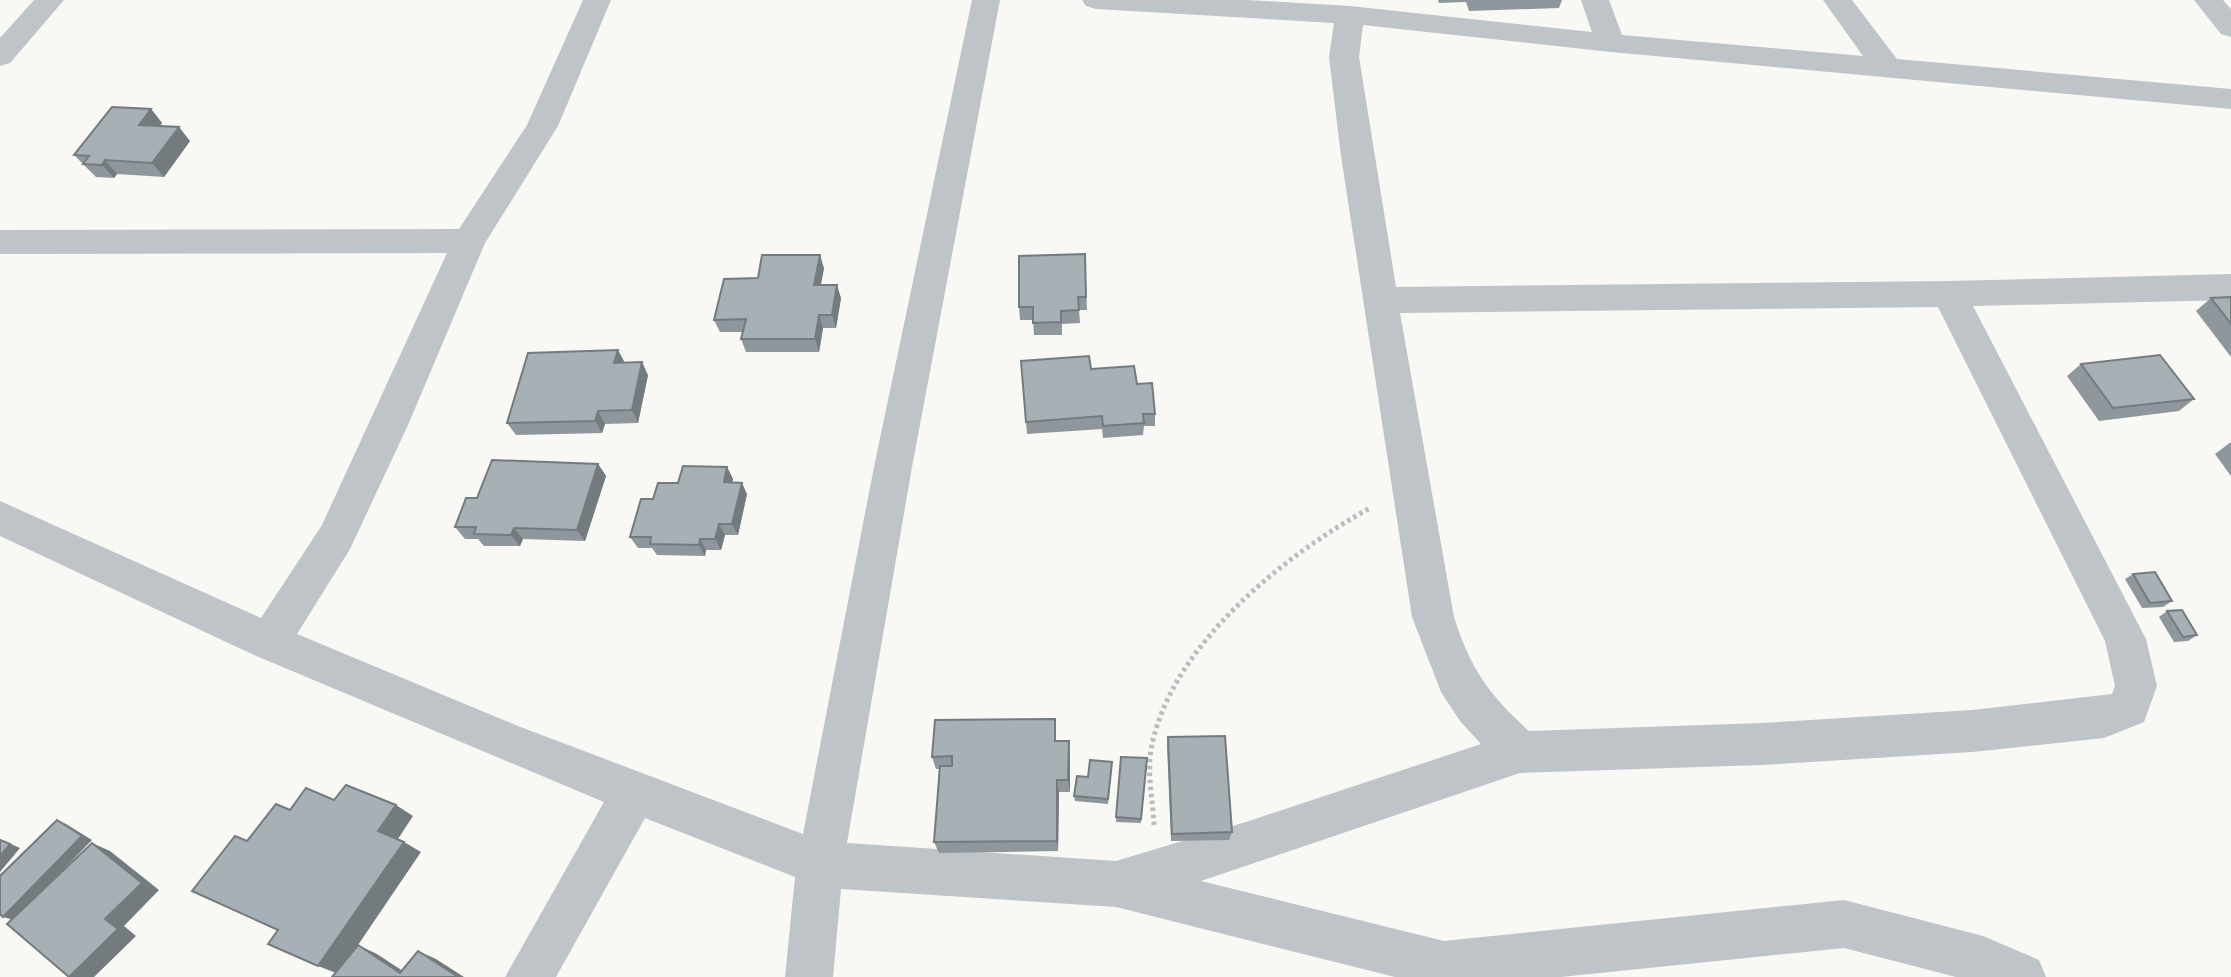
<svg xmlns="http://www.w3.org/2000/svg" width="2231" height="977" font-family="Signika,sans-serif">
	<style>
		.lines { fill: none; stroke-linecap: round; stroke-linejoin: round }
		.path { stroke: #babdc0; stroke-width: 5; stroke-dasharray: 3.5 3.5; stroke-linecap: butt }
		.minor { fill: #bfc4c8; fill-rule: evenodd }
		.wall { fill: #8f979c }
		.shaded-wall { fill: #747b7f }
		.building { fill: #a6b0b5; stroke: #747b7f; stroke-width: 2 }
	</style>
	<rect width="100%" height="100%" fill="#f8f8f5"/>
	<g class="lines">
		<!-- path -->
		<path class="path" d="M1154,825C1153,801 1147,775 1151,750C1169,647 1283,556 1370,508"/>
		<!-- minor -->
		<g class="minor">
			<path d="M34,0H64L10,63L0,66V38Z"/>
			<path d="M583,0H611L558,126L485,243L408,425L350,549L297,634L518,726L803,834L874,467L972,0H1000L912,467L847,843L1116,861L1249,821L1481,744L1460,721L1441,692L1412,617L1341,156L1329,57L1334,23L1096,9L1086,6L1082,0H1247L1350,6L1592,32L1581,0H1609L1622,35L1863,56L1823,0H1852L1897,59L2231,89V109L1611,52L1363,25L1359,57L1396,287L1949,281L2231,274V300L1973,306L2146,639L2157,686L2144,722L2104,738L1972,752L1762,765L1520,773L1201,881L1444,941L1844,900L1983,936L2039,960L2046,977H1956L1844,948L1561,977H1395L1116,907L841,889L833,977H785L795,877L645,818L556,977H505L604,802L254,655L0,536V501L261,618L322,525L447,253L0,254V230L459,229L527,125ZM1938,307L2105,641L2115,686L2112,694L1972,710L1762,723L1529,731C1489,695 1470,668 1454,617L1400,313Z"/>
			<path d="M2194,0H2223L2231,9V37L2221,34Z"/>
		</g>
	</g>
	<!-- wall -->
	<g class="wall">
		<path d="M1438,0H1562L1559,8L1469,11L1466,2L1439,3Z"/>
		<path d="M151,109L162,123L160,126L190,141L164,177L117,174L114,178L96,177L74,155Z"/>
		<path d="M1085,254L1087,310H1079L1080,323L1062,324V335H1034L1033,320H1020L1019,307Z"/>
		<path d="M824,268L821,285L841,298L836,328H823L819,352H746L741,339L743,332H720L714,320L758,278Z"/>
		<path d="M2231,297V357L2196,311L2211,298Z"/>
		<path d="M1021,361L1091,369L1137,384L1155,414V426H1144L1143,435L1103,438L1102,429L1027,434Z"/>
		<path d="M625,363L648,375L638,423L605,424L602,433L516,435L507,423Z"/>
		<path d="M2081,364L2194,399L2179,411L2099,421L2067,376Z"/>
		<path d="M2231,442V476L2215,454Z"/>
		<path d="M598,464L606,476L585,541L523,539L520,546H484L478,539H465L455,527L477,498Z"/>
		<path d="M727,467L733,479L732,482L747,494L738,535H725L721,550H706L705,556L657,555L652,548H638L630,537L678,483Z"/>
		<path d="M2133,574L2172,601L2163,607L2142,608L2125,579Z"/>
		<path d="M2167,611L2197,635L2188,641L2174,642L2159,617Z"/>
		<path d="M1056,732V741H1069L1070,754V792H1059L1058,851L939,853L934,842L939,769H936L932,757Z"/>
		<path d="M1168,737L1232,832L1229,840L1171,841L1167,746Z"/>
		<path d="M1121,757L1147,758L1141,823L1116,822Z"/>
		<path d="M1112,766L1108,804L1075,801L1074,796L1088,777Z"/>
	</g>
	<!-- shaded-wall -->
	<g class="shaded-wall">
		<path d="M151,109L162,123L150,138L139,125Z"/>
		<path d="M179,127L190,141L164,177L152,163Z"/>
		<path d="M105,160L117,174L114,178L102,165Z"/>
		<path d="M820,255L824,268L818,298L814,285Z"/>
		<path d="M837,285L841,298L836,328L832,315Z"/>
		<path d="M819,315L823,328L819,352L815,339Z"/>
		<path d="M618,350L625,363H614Z"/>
		<path d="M642,362L648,375L638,423L632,410Z"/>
		<path d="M598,411L605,424L602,433L595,421Z"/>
		<path d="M598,464L606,476L585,541L577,530Z"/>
		<path d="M727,467L733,479L729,494L724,482Z"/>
		<path d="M742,483L747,494L738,535L732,524Z"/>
		<path d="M719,524L725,535L721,550L715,539Z"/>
		<path d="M514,528L523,539L520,546L511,535Z"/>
		<path d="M700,539L706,550L705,556L699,545Z"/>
		<path d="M1069,741L1070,754V792L1068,780Z"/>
		<path d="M1057,780L1059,792L1058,851L1057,841Z"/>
		<path d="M396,805L413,816L396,842L378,831Z"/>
		<path d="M57,820L66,824L92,840L14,920L3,917Z"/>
		<path d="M0,839L20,848L0,872Z"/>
		<path d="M404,842L421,852L358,945L377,954L412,977L339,974L318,966Z"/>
		<path d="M92,843L110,851L159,890L124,926L136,936L94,977H69L105,919Z"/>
		<path d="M418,951L436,959L464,977H456Z"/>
	</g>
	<!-- building -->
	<g class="building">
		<path d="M112,107L151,109L139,125L179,127L152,163L105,160L102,165L83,164L89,156L74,155Z"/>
		<path d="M1085,254L1086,297H1078L1079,310L1061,311V322L1033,323V307H1019V256Z"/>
		<path d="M762,255H820L814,285H837L832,315H819L815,339H741L746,319L714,320L724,279L758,278Z"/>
		<path d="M2231,297V324L2211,298Z"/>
		<path d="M618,350L614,363L642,362L632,410L598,411L595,421L507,423L528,353Z"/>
		<path d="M2160,355L2194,399L2113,408L2081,364Z"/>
		<path d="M1089,356L1091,369L1134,366L1137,384L1152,383L1155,414H1143L1144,423L1103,426L1102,416L1026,422L1021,361Z"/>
		<path d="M492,460L598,464L577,530L514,528L511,535L474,534L476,527H455L466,498H477Z"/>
		<path d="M683,466L727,467L724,482L742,483L732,524H719L715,539H700L699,545L650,544L651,537H630L641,499H653L658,483H678Z"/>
		<path d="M2155,572L2172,601L2150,603L2133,574Z"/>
		<path d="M2182,610L2197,635L2183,637L2167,611Z"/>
		<path d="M1055,719V741H1069L1068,780H1057V841L934,842L940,766H952V756L932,757L935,720Z"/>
		<path d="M1225,736L1232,832L1172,834L1168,737Z"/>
		<path d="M1121,757L1147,758L1141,819L1116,817Z"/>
		<path d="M1090,760L1112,762L1108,799L1074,796L1077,776L1088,777Z"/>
		<path d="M346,785L396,805L378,831L404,842L318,966L268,944L278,930L192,891L235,836L247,841L276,804L290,810L306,788L334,800Z"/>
		<path d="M57,820L82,836L3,917L0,914V876Z"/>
		<path d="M0,840L10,844L0,856Z"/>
		<path d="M92,843L142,883L105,919L118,929L69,977L7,924Z"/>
		<path d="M358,945L400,973L418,951L457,976L456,977H332Z"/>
	</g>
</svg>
